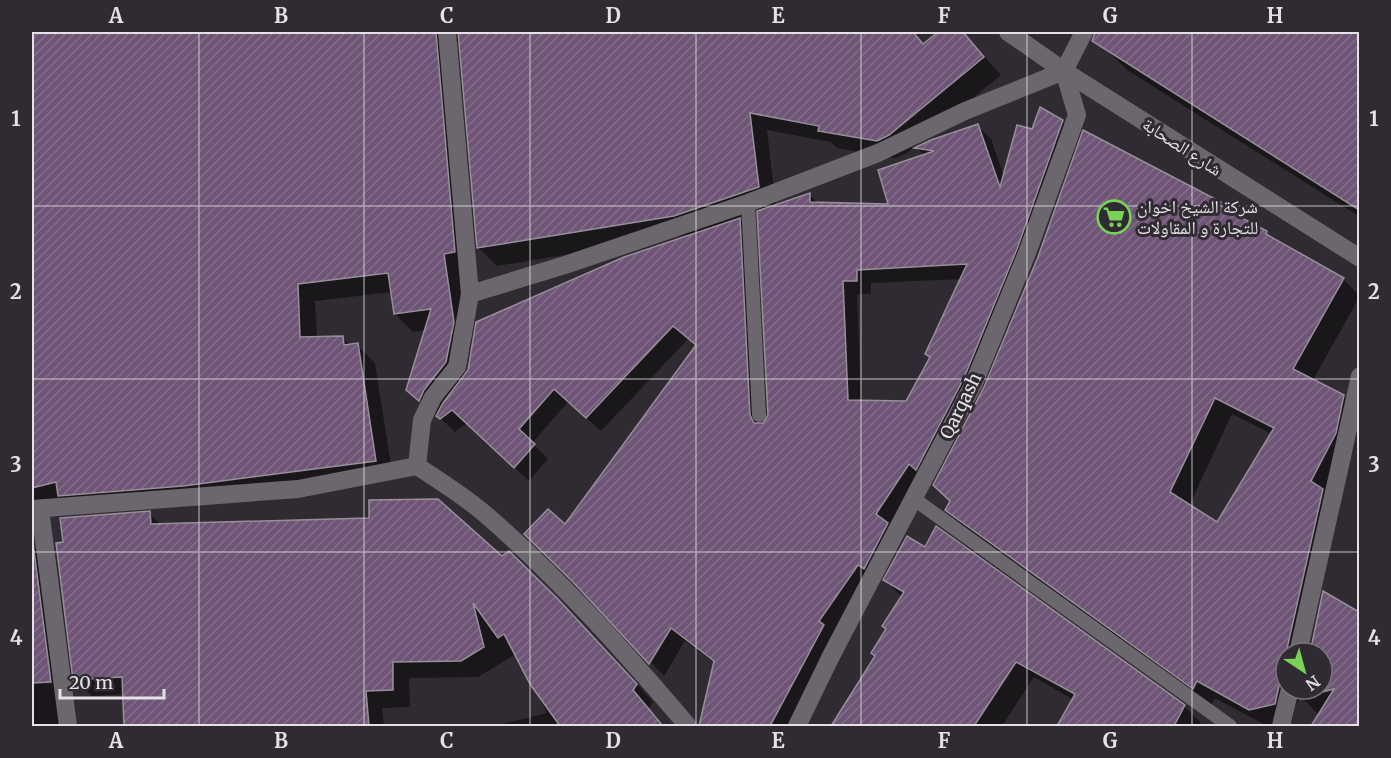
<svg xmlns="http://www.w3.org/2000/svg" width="1391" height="758" font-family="Merriweather,'Noto Naskh Arabic',serif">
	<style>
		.shadow { fill: #0007; fill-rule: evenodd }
		.building { fill: url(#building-hatch); stroke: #979099; stroke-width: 1.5; fill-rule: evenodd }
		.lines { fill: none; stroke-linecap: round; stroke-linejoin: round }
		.lane { stroke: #6c666e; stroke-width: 14 }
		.street { stroke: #6c666e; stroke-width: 18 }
		.grid { fill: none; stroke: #e5e1e6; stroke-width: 1.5; stroke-opacity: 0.55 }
		.labels { text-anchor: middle; stroke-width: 6; stroke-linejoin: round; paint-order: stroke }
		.street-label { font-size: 18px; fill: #e5e1e6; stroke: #302b32 }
		.poi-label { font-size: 18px; fill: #e5e1e6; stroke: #302b32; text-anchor: start }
		.neatline { fill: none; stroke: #e5e1e6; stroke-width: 2 }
		.grid-label { font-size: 20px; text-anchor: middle; font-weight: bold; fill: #e5e1e6 }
	</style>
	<defs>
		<pattern id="building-hatch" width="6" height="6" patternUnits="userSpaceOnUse" patternTransform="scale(1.5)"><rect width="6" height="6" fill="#6e5576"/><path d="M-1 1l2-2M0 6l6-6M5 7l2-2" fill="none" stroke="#836d8a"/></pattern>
	</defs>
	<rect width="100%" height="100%" fill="#302b32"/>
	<!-- shadow -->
	<g class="shadow">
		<path d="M40,32H914L912,49L923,45L940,32H963L1001,75L907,153L895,158L837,148L831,142L767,130L776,207L810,195L819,204L890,206L925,156L917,148L977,125L991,139L1004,177L1033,131L1062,121L1077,135L1030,263L793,726H722L704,709L715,663L685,641L664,676L578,585L565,526L697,346L688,339L601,431L568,402L532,443L548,459L529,481L467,423L455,432L408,389L427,330L413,332L395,314L392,292L315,301L317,338L342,337L351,346L357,345L375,363L393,478L32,506V454L69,447L70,404L32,398V45L39,46ZM460,39L479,248L497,266L692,234V235L464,377L471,341L461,271L455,45ZM759,210L770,415L763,426L753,233L738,218ZM962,279L927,354L931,358L907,402L861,401L857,294H871V283Z"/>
		<path d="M1114,32H1360V217L1127,70L1104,47Z"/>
		<path d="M1243,216L1252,225L1266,233L1276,242L1343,279L1360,296L1313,380L1343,396L1360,412V420L1353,450L1329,496L1340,507L1307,653H1286V689H1322V653H1311L1324,593L1360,614V726H1313L1320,716L1301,697L1296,704L1292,721L1271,726H1267L1215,698L1211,705L964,527L947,510ZM1232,414L1272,434L1218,524L1189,506Z"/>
		<path d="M149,513L168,532L502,557L574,616L653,702L649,708L665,726H494L547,713L516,654L478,677L409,678L410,707L382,708L384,726H126L124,694L92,696L75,679L129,533Z"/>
		<path d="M32,545L50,562L72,726H32Z"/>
		<path d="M885,580L1184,706L1201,723L1199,726H1059L1074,700L1034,677L1002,726H832L877,657L902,597Z"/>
	</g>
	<!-- building -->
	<g class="building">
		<path d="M32,32H436L455,252L444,254L454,322L446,362L424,390L419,401L406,390L431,309L394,314L388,273L298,284L300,337L343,336L344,345L358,343L376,461L183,486L58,496L56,482L32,488Z"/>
		<path d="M458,32H913L923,44L938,32H963L984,57L889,135L877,141L818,131L819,126L750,113L759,187L744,192L674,216L477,248Z"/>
		<path d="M1095,32H1359V210L1092,41Z"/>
		<path d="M1040,107L1063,120L1017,249L964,378L916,470L909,464L876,514L888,523L864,569L858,565L819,621L824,625L770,726H699L714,661L671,628L649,664L573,582L524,534L548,509L565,524L696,345L673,326L586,418L554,389L519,429L535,444L514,468L452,410L440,419L436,416L443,403L468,370L476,322L624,257L740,218L750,415L754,423H763L768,415L757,211L810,193V202L888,204L878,170L934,151L914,148L931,140L978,124L1000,187L1017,125L1032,129ZM967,264L925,354L930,357L906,401L848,400L843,281H857V270Z"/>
		<path d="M1083,130L1244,214L1242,218L1267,231L1266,234L1344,278L1293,369L1344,395L1336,433L1311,481L1323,489L1286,653V679L1279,686L1275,704L1249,710L1197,681L1193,689L945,510L950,501L933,485L984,387L1038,257ZM1215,398L1274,428L1217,522L1170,492Z"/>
		<path d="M438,499L502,556L509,551L557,598L637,684L633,690L663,726H560L530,684L504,634L498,638L473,603L484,647L461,661L393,662V690L366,691L369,726H124L122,677L73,680L56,543L63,542L60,518L150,511L151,524L369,518V500Z"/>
		<path d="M936,526L1185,705L1174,726H1057L1075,694L1016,662L974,726H831L875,656L871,653L886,629L882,626L904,592L883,580L907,536L925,547Z"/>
		<path d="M32,543H33L51,682L32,683Z"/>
		<path d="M1323,591L1359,612V726H1311L1334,689L1299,698L1301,689H1322V653H1310Z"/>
	</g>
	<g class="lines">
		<!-- lane -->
		<g class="lane">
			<path d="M748,203L759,415"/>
			<path d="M914,499L1230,726"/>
		</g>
		<!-- street -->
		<g class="street">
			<path d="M447,32L470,294"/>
			<path d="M1008,32L1064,71L1360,258"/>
			<path d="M1064,71L1084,32"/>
			<path d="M417,466C440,481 464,496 485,514C559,578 625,652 688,726"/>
			<path d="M32,509L298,489L417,466L422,420L433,397L457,367L470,294L565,265L748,203L878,153L965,111L1064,71"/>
			<path d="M40,509L68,726"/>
			<path d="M1298,653L1360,376"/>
			<path d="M797,726L831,656L974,383L1027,253L1077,115L1064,71"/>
			<path d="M1281,726L1290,689"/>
		</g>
	</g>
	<!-- grid -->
	<path class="grid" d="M199,32V726M364,32V726M530,32V726M696,32V726M861,32V726M1027,32V726M1192,32V726M32,206H1360M32,379H1360M32,552H1360"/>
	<!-- icons -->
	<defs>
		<symbol id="supermarket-ring" viewBox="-11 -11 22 22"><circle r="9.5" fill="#302b32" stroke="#79d157" stroke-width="1.5"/><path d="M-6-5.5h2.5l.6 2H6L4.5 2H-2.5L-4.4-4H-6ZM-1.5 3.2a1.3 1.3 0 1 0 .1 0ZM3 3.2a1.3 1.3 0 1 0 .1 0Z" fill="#79d157"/></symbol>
	</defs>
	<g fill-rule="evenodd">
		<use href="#supermarket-ring" x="1095" y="198" width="38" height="38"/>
	</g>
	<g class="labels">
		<!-- street labels -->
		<g class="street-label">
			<text transform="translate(1182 147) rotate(33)" y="6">شارع الصحابة</text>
			<text transform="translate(961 406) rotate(-64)" y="6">Qarqash</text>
		</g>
		<!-- poi labels -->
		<g class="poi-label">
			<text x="1137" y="213">شركة الشيخ اخوان<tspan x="1137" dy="21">للتجارة و المقاولات</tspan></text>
		</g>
	</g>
	<!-- border -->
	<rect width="1391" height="758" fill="none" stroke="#302b32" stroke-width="66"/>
	<!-- north arrow -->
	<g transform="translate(1304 671) rotate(144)"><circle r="28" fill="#302b32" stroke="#78747a" stroke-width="1.5"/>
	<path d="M0-4.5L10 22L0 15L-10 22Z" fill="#79d157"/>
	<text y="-9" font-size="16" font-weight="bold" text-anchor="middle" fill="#e5e1e6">N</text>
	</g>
	<!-- scale -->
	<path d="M60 689v9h104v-9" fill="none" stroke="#e5e1e6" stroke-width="3"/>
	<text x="69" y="689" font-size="18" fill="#e5e1e6" stroke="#302b32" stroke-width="4.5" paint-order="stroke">20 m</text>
	<rect x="33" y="33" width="1325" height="692" class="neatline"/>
	<g class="grid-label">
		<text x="116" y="23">A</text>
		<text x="281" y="23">B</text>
		<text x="447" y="23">C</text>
		<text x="613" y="23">D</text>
		<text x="778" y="23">E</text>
		<text x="944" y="23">F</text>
		<text x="1110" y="23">G</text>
		<text x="1275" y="23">H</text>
		<text x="16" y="126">1</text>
		<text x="1374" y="126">1</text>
		<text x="16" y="299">2</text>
		<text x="1374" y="299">2</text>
		<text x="16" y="472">3</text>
		<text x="1374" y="472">3</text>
		<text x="16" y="645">4</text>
		<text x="1374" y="645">4</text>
		<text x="116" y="748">A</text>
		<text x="281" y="748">B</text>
		<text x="447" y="748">C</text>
		<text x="613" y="748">D</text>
		<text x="778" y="748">E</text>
		<text x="944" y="748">F</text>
		<text x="1110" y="748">G</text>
		<text x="1275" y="748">H</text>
	</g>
</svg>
